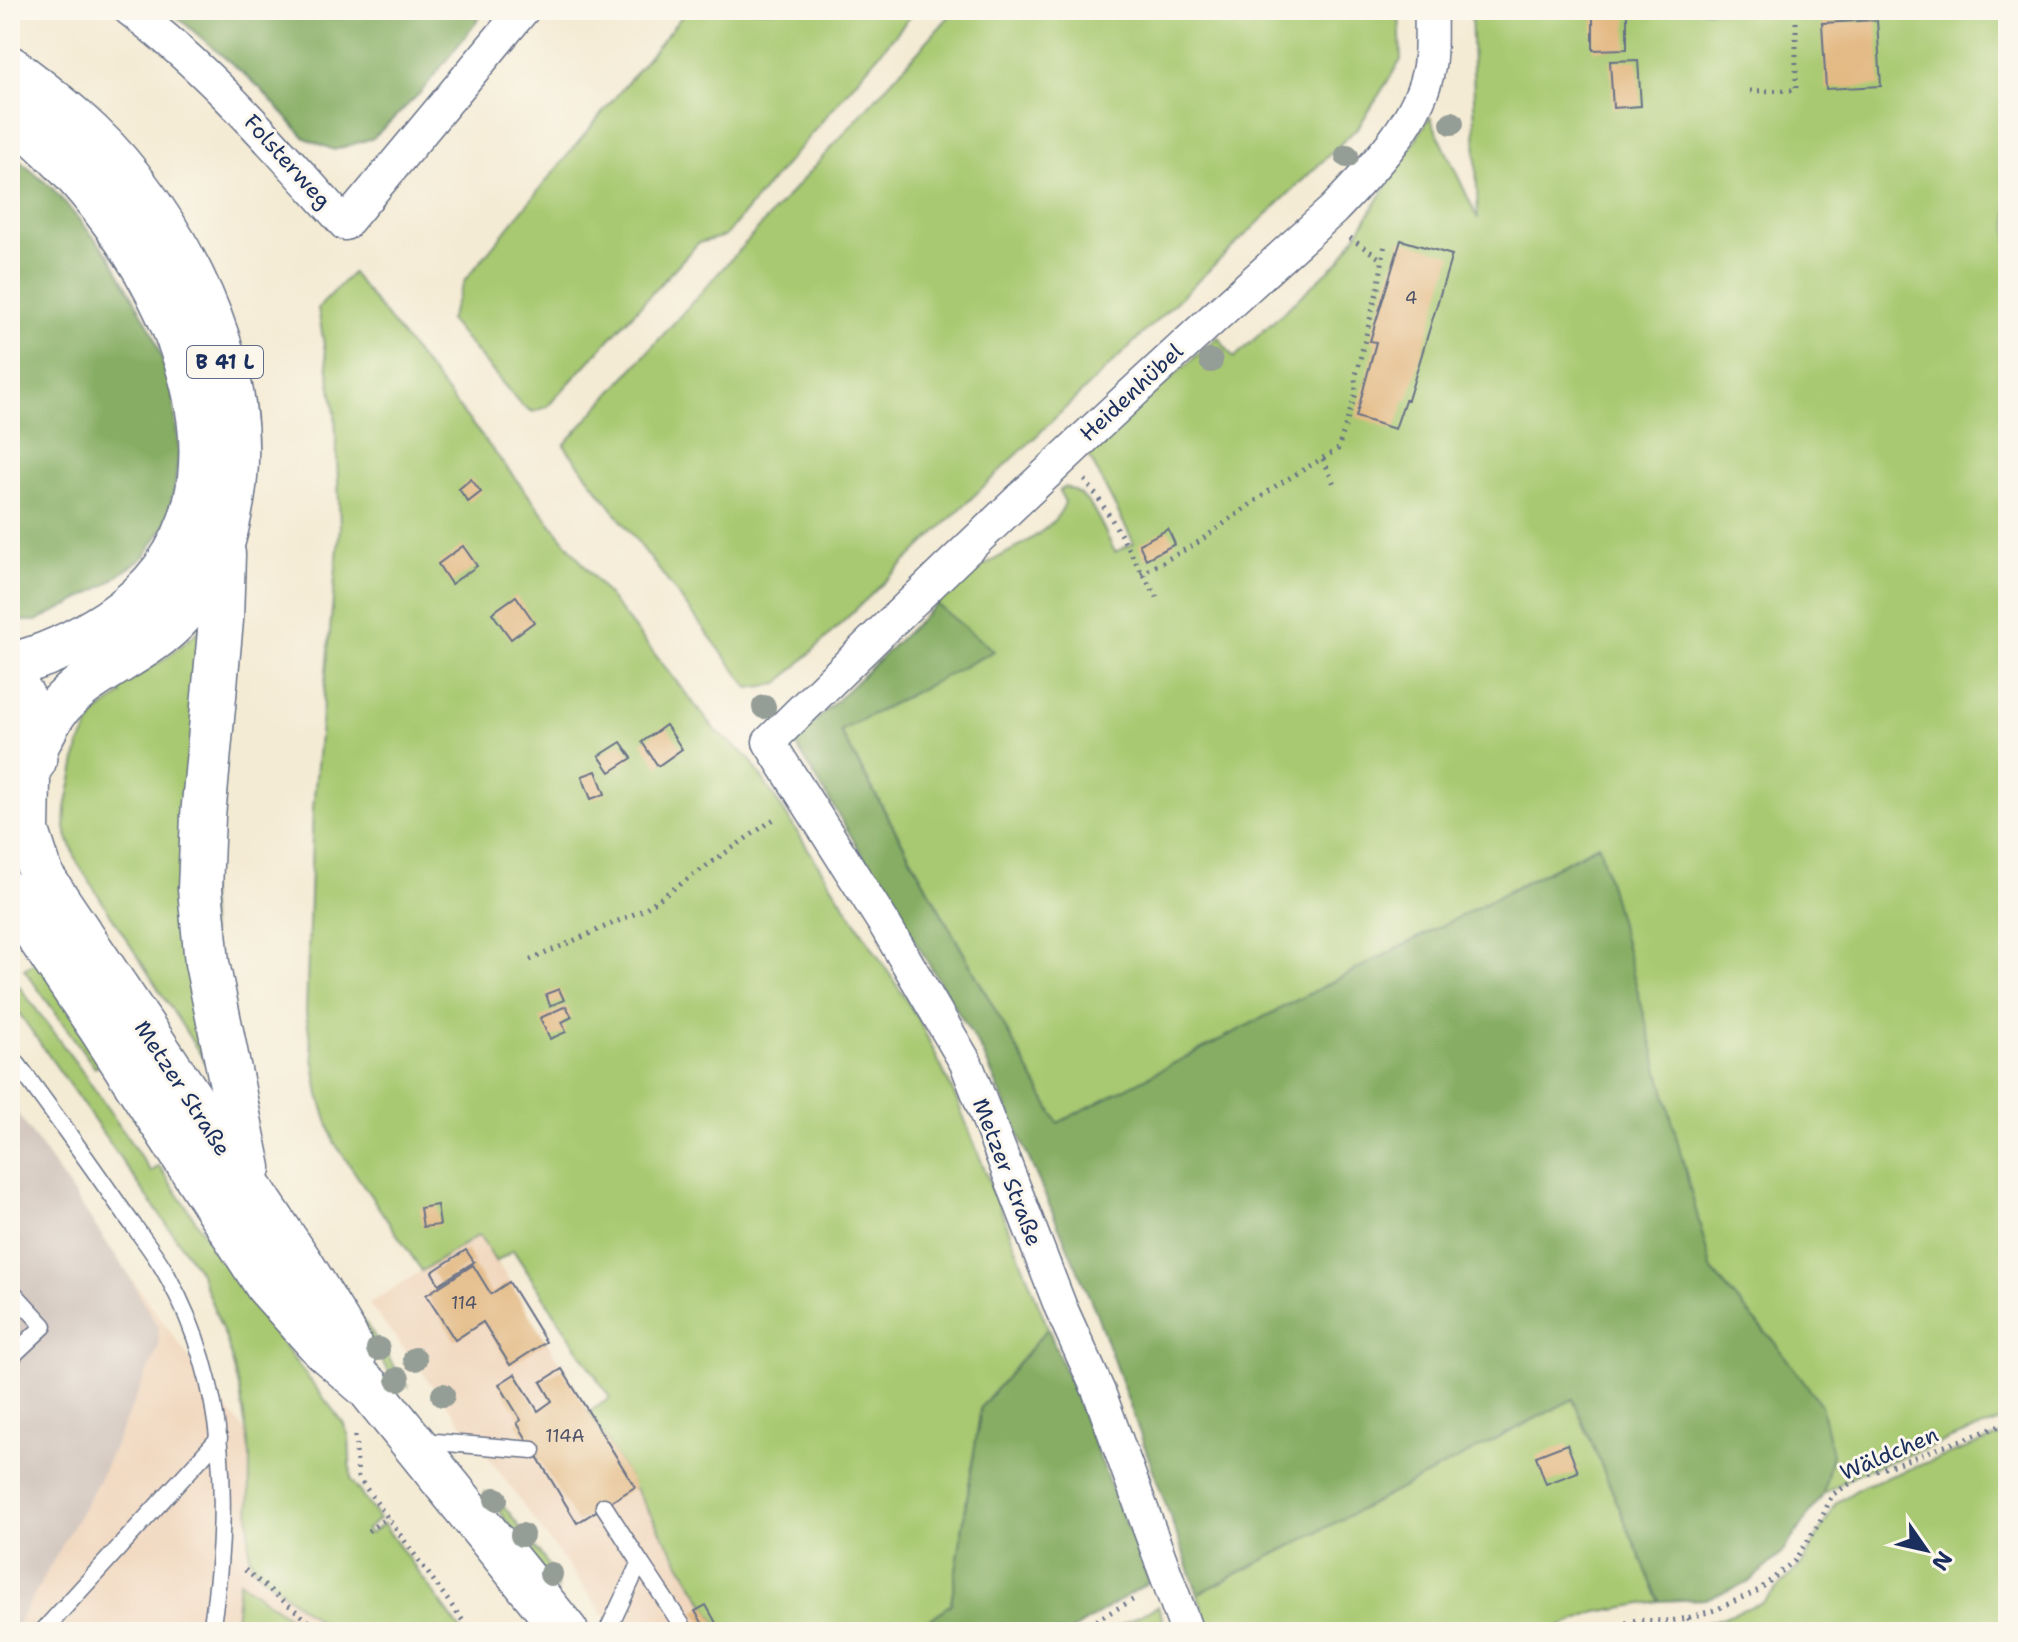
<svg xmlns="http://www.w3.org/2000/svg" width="2018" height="1642" font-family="'Shantell Sans',sans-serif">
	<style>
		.built { fill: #f0d5bc }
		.industrial { fill: #cec1b9 }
		.green { fill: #a8c971; stroke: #627c68; stroke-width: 2 }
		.forest { fill: #86ad63; stroke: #506e60; stroke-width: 2 }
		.building { fill: #e3b984 }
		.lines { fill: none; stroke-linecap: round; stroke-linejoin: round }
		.lane-casing { stroke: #677187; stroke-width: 19 }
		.street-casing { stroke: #677187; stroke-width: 35 }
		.primary-casing { stroke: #677187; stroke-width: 47 }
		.path { stroke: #677187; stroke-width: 5; stroke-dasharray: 2 6; stroke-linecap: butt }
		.lane { stroke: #fff; stroke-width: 16 }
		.street { stroke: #fff; stroke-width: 32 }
		.primary { stroke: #fff; stroke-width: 44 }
		.tree { fill: #949d96 }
		.labels { text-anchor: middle; stroke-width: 6; stroke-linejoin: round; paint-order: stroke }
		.number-label { font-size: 18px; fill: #4d5268 }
		.shield { fill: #fbf7ec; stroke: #5e6b89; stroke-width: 2 }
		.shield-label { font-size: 20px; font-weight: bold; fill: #1b2f5e }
		.street-label { font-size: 22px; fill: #1b2f5e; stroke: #fbf7ec }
	</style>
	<rect width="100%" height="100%" fill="#fbf7ec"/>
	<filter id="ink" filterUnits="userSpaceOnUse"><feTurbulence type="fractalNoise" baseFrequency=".0125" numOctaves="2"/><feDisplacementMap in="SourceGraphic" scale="16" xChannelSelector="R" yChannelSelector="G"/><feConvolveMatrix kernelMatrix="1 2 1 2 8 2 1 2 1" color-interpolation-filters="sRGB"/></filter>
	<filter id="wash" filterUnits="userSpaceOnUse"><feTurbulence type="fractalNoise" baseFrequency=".006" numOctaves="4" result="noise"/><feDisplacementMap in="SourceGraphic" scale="32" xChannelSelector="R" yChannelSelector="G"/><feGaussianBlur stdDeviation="1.8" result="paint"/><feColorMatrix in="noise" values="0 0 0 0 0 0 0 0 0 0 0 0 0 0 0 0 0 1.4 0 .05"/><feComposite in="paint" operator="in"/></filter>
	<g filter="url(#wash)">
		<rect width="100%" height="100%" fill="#f4ebd4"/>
		<!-- built -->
		<g class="built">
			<path d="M10,1102L128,1274L228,1411L309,1503L412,1632H10Z"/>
			<path d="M480,1234L613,1449L723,1632H616L495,1466L369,1304Z"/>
		</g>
		<!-- industrial -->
		<path class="industrial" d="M10,1102L128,1274L158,1328L159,1346L98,1482L18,1623L10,1631Z"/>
		<!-- green -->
		<g class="green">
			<path d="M687,10H916L725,236L698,243L548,406L533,412L522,406L449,320L465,280Z"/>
			<path d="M955,10H1399L1401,60L1359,126L778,684L749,688L564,445Z"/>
			<path d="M1471,10H2008V1418L1858,1473L1823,1494L1832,1454L1774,1342L1712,1271L1598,845L1058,1123L840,730L993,651L936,604C945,595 953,584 964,577C991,558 1055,536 1065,502L1059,491L1065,487C1093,495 1102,528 1115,552L1134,543L1087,452L1218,337L1234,358L1341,259L1430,117L1478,219Z"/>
			<path d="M352,273L715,730L749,758L918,1018L956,1098L1048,1328L981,1407L951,1604L913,1632H702L716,1623L589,1412L610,1398L513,1250L496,1262L479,1235L422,1271L334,1142L319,1095L306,1013L313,808L340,526L335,413L318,308Z"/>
			<path d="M201,629L215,1077L77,862L65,829L66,808L79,746L95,715L122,694L119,686L165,659Z"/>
			<path d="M38,961L106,1061L95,1068L24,969Z"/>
			<path d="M10,974L84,1074L151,1172L159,1166L252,1305L343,1423L349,1436L351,1480L379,1519L366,1530L370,1534L383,1524L462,1632H332L260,1574L252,1564L249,1554L250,1455L240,1391L227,1342L199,1271L10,1000Z"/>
			<path d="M346,1302L366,1324L407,1386L396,1382L343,1304Z"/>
			<path d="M1573,1399L1659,1601L1597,1612L1547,1632H1210L1198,1594Z"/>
			<path d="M2008,1433V1632H1628L1682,1629L1719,1619L1763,1602L1802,1564L1836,1503L1863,1486Z"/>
			<path d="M485,1492L494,1493L555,1574L557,1589Z"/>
			<path d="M239,1581L309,1632H234Z"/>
			<path d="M1158,1606L1167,1632H1108Z"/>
		</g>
		<!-- forest -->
		<g class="forest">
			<path d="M169,10H486L421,92L373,138L334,150L305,138L259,87Z"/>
			<path d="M10,153L52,188L110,256L153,333L172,388L179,453L174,490L165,525L144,557L104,586L71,604L36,621H10Z"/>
			<path d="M936,604L994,651L840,731L1058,1123L1599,845L1712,1271L1774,1342L1821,1405L1832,1454L1823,1494L1782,1553L1748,1583L1705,1599L1659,1601L1573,1399L1198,1594L1096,1312L983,1053L794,742Z"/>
			<path d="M1048,1328L1149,1582L1070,1632H913L951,1604L981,1407Z"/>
		</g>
		<g id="blocks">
			<!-- building -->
			<g class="building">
				<path d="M1593,12H1627V49L1593,50Z"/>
				<path d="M1877,20L1881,86L1826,89L1822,23Z"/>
				<path d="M1638,60L1641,106L1613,108L1610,61Z"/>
				<path d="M1401,240L1452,255L1408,400H1405L1395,429L1356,417L1376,342L1370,341Z"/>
				<path d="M471,479L481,492L468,502L459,489Z"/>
				<path d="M1168,529L1175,544L1146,559L1139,544Z"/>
				<path d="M463,546L477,566L451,584L438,564Z"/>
				<path d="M516,596L534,622L511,639L492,613Z"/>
				<path d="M666,725L682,749L658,766L642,742Z"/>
				<path d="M621,742L632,758L610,772L599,756Z"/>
				<path d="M596,771L605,794L591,799L582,776Z"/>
				<path d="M559,989L564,1000L550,1006L546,994Z"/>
				<path d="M566,1006L572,1017L562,1022L566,1032L550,1039L540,1018Z"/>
				<path d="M437,1205L440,1225L423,1227L420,1208Z"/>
				<path d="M466,1250L474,1262L439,1284L432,1272Z"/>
				<path d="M473,1265L491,1294L509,1282L546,1342L510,1365L483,1322L455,1340L426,1295Z"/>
				<path d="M562,1369L635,1487L577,1523L517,1423L521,1420L499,1384L515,1374L538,1411L552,1401L541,1382Z"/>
				<path d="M1567,1444L1578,1472L1546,1484L1536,1456Z"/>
				<path d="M706,1605L716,1623L706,1629L695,1611Z"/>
			</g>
		</g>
	</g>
	<g filter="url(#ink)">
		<use href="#blocks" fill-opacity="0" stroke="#677187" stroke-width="2"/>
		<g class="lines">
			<defs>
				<g id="lane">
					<path d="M10,1054C47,1104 84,1155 120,1207C136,1230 155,1252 168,1277C229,1388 230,1510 211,1632"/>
					<path d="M10,1289L44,1326L10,1358"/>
					<path d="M423,1441L533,1450"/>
					<path d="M604,1506L640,1562L607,1632"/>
					<path d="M640,1562L685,1630"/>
					<path d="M42,1632L219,1438"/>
				</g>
				<g id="street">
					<path d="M130,10C211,71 276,148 345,224L523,10"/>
					<path d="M1187,1632L1099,1392L1061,1308L966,1063L885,925L769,742C953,560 1140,383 1333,210C1369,172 1421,120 1429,66C1432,48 1430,28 1431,10"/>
				</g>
				<g id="primary">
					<path d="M10,68C54,101 97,135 130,178C203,273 256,396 229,516C224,541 215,569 201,589C189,606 176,622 160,634C127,660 85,676 57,709C49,719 43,734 36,746"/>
					<path d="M10,114C151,220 304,492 109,621C78,641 47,657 10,665"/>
					<path d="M223,554L221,620L203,816L200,889L207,963L249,1168"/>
					<path d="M10,678C30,704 38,729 34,761"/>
					<path d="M28,781L27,831L42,877L300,1262L343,1332L354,1355"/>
					<path d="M10,894L100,1027L267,1285L324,1349L368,1387L566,1632"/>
				</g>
			</defs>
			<!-- lane casing -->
			<use href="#lane" class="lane-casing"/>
			<!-- street casing -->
			<use href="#street" class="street-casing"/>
			<!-- primary casing -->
			<use href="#primary" class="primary-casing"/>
			<!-- path -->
			<g class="path">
				<path d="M1750,91L1796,90V10"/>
				<path d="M1350,238L1381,259"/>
				<path d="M1323,459L1334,484"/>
				<path d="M1085,480C1114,517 1132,559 1157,597"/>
				<path d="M1141,574L1197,543L1276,486L1338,449L1356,393L1355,379L1379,284L1385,243"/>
				<path d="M530,960L643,910L777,817"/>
				<path d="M355,1436L358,1477L471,1632"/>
				<path d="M368,1531L388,1517"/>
				<path d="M245,1570L322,1632"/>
				<path d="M1688,1618L1702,1632"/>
				<path d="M1075,1632L1138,1597"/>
				<path d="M1595,1632L1636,1620L1670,1621L1687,1618L1715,1610L1759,1590L1794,1561L1820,1522L1832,1495L1860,1477L2008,1423"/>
			</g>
			<!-- lane -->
			<use href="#lane" class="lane"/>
			<!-- street -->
			<use href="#street" class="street"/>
			<!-- primary -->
			<use href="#primary" class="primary"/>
		</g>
		<!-- trees -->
		<g class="tree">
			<circle cx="1452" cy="123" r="12"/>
			<circle cx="1347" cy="156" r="12"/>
			<circle cx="1211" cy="361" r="12"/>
			<circle cx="764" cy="707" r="12"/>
			<circle cx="378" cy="1349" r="12"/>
			<circle cx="415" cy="1359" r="12"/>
			<circle cx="398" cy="1379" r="12"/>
			<circle cx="443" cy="1395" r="12"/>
			<circle cx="496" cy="1499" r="12"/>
			<circle cx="522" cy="1535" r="12"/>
			<circle cx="551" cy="1574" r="12"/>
		</g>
	</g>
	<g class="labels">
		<!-- number labels -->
		<g class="number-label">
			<text x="1411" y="304">4</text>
			<text x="464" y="1309">114</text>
			<text x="565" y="1442">114A</text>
		</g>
		<!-- shield labels -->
		<rect class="shield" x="187" y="346" width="76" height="32" rx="6"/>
		<g class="shield-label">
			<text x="225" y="369">B 41 L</text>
		</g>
		<!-- street labels -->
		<g class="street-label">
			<text transform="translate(288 161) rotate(48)" y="8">Folsterweg</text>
			<text transform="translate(1131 392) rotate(-43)" y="8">Heidenhübel</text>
			<text transform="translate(183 1088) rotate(57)" y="8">Metzer Straße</text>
			<text transform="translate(1008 1172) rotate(69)" y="8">Metzer Straße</text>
			<text transform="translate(1889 1453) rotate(-23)" y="8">Wäldchen</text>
		</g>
	</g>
	<!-- margin -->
	<rect width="2018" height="1642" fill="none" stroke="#fbf7ec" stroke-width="40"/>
	<!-- north arrow -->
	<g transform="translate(1926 1550) rotate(124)" stroke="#fbf7ec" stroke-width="6" paint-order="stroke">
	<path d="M0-6L14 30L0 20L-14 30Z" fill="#1b2f5e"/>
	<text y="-12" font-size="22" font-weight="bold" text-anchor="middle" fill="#1b2f5e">N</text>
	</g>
</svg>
